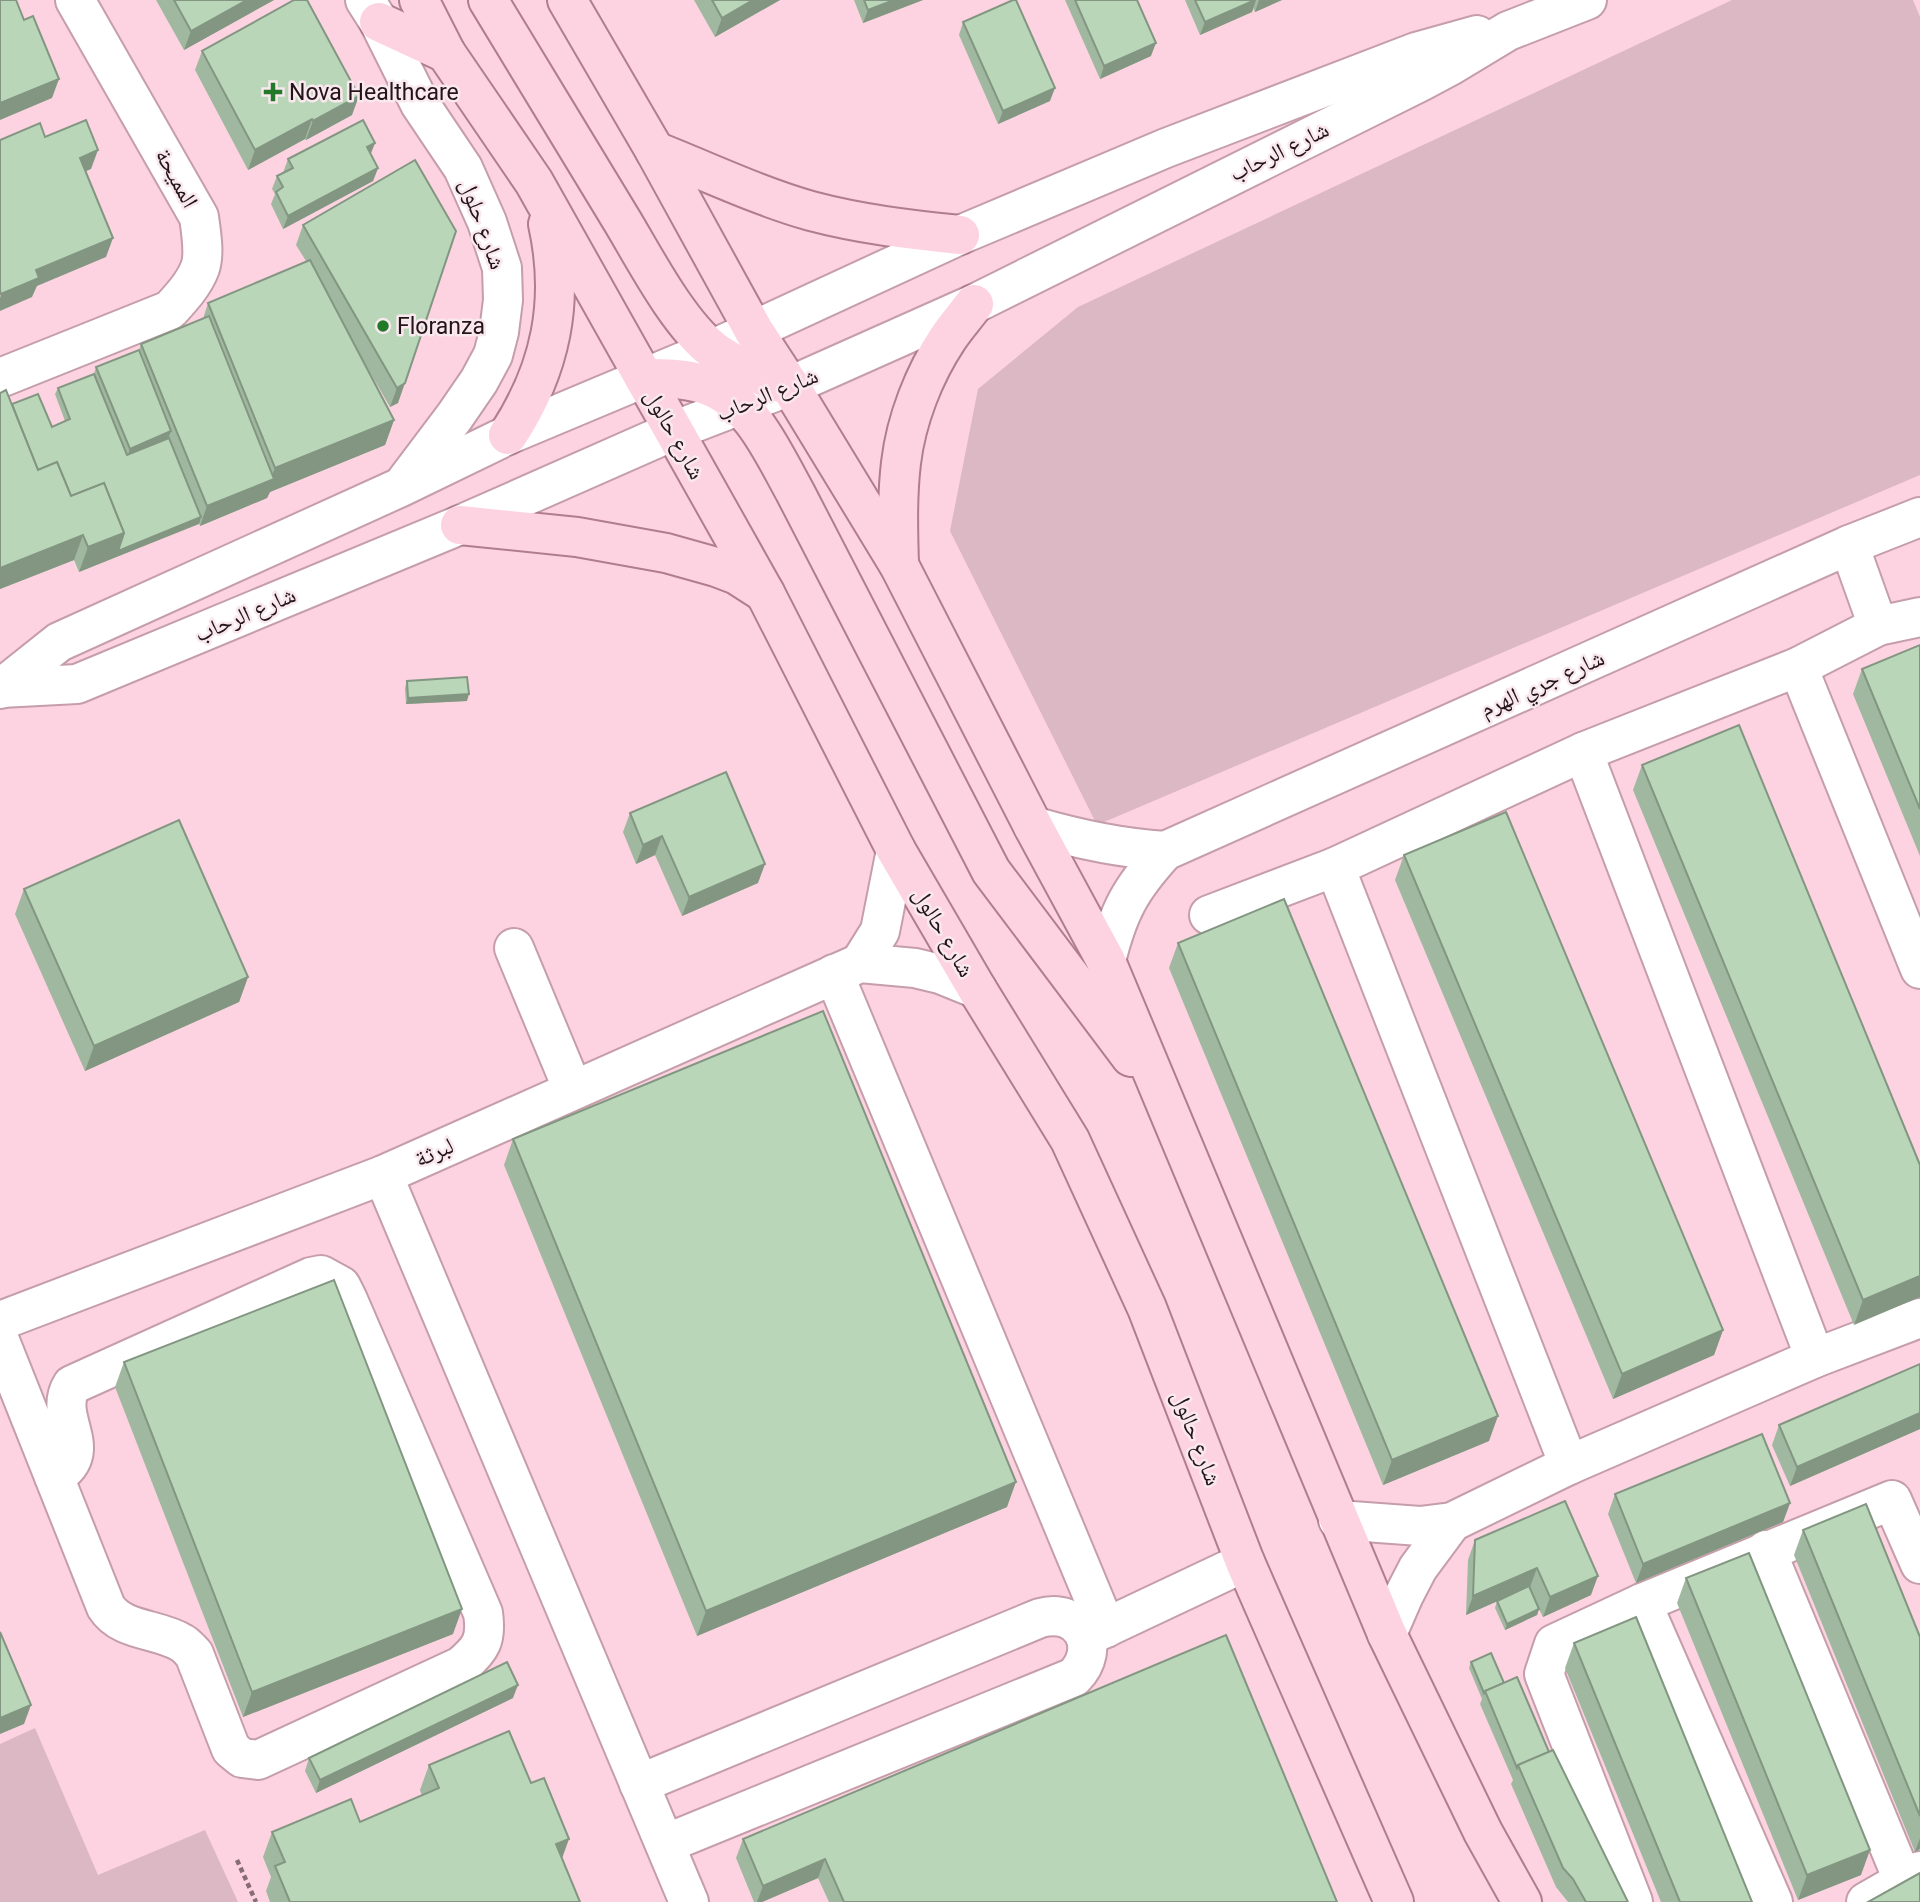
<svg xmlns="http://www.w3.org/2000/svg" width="1920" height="1902" font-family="Roboto,'Noto Naskh Arabic',sans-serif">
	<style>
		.green { fill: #dbb8c3 }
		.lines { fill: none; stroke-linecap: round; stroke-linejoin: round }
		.minor-casing { stroke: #c59eaa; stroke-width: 42 }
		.major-casing { stroke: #b07d8e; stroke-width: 42 }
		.path { stroke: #866c74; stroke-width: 4.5; stroke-dasharray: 5 3.5; stroke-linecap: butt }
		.minor { stroke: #fff; stroke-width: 38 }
		.major { stroke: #fdd3e2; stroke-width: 38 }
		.wall { fill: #a0b89f }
		.shaded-wall { fill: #829682 }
		.building { fill: #bad6b9; stroke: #829682; stroke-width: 2 }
		.poi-dot { fill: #227a28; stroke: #f9e8ee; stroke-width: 2.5 }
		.labels { text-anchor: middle; stroke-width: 5; stroke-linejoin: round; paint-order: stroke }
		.poi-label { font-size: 23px; fill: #221418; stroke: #f9e8ee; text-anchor: start }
		.street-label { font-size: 23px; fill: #221418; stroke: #f9e8ee }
	</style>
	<rect width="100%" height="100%" fill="#fdd3e1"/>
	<!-- green -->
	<g class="green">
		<path d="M1732,0H1913L1920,17V475L1097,825L950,531L978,389L1078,307Z"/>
		<path d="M35,1728L98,1875L205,1830L238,1902H0V1744Z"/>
	</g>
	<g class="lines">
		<defs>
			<g id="minor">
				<path d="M365,0L379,22L420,104L463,168L487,222L502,268L503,300L499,332L493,355L479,381L455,416L406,481"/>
				<path d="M0,378L170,310C181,298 194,284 200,268C205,254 201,232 199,217L75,0"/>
				<path d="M1849,545L1878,626"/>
				<path d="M1798,667L1920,969"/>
				<path d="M1,688L77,684L460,525L673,431L790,386L974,304L1420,82L1450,66L1508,31L1587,0"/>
				<path d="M0,689L59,642L401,487L508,435L713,349L960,235L1166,148L1416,52L1477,35"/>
				<path d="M1583,752L1815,1358"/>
				<path d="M1033,826C1077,839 1119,848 1165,851"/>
				<path d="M1335,867L1569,1465"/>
				<path d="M1209,915L1335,867L1583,752L1798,667L1878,626L1920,617"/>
				<path d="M514,948L573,1090"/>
				<path d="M1106,961C1118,912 1130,889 1165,851L1849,545L1920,517"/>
				<path d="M860,963L880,931L896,850"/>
				<path d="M834,974L1106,1628"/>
				<path d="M383,1175L689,1902"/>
				<path d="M0,1321L383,1175L860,963L915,968L940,974L977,989"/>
				<path d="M0,1341L106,1607C122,1632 158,1628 182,1643C186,1645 190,1650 194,1654L231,1749L242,1758L258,1760L461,1666C481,1649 487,1640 483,1613L348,1300L341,1286L321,1275L311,1277L72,1385C51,1418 99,1451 54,1477"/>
				<path d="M1338,1520L1420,1526L1452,1522L1569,1465L1815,1358L1920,1318"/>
				<path d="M1766,1550L1903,1880"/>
				<path d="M1642,1603L1773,1902"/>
				<path d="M1387,1634L1404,1595L1418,1568L1452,1522"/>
				<path d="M1086,1637L1245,1562"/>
				<path d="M639,1784L1040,1618C1081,1607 1103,1648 1074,1677L665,1844"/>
				<path d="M1633,1902L1544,1674L1554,1644L1642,1603L1892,1500L1920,1564"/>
				<path d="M1866,1902L1920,1871"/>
			</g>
			<g id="major">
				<path d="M419,0L446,53L534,182L765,593L896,850L977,989L1070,1140L1147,1308L1245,1562L1394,1902"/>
				<path d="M488,0C533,75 579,149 624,224C646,261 679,324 713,350C736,367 764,377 790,386"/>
				<path d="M567,0L655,151L754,331L790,386L899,565L1033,826L1106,961L1387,1634L1483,1832L1522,1902"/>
				<path d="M379,22L446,53"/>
				<path d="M655,151C706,171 758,196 811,211C860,224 910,230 960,235"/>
				<path d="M644,378C664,378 683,378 703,384C751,399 772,451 795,492L991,871L1131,1057"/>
				<path d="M508,435C551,369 565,301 548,224"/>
				<path d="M460,525L577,537L666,553L716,567L737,575L765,593"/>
				<path d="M899,565C898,531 897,496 901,463C906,420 924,374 948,338C956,326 966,315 974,304"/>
			</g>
		</defs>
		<!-- minor casing -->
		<use href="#minor" class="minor-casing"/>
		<!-- major casing -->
		<use href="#major" class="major-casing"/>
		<!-- path -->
		<path class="path" d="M237,1860L256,1902"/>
		<!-- minor -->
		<use href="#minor" class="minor"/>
		<!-- major -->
		<use href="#major" class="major"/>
	</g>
	<!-- wall -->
	<g class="wall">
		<path d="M156,0H274L184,50Z"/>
		<path d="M694,0H780L715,37Z"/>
		<path d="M854,0H923L863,23Z"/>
		<path d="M1065,0H1137L1151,56L1100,79Z"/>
		<path d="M1185,0H1282L1255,12L1253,8L1252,12L1200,35Z"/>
		<path d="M963,22L1050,101L998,124L959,35Z"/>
		<path d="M202,51L352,115L306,140L305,139L248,170L195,70Z"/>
		<path d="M371,154L378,168L373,181L283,229L271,204L275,194L272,189L277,176L283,173L288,159Z"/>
		<path d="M415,160L398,403L390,407L361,357L394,420L385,445L270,492L267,498L200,526L199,523L79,572L74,560L0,589V393L12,404L52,427L65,421L55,394L58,388L94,374L96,367L139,350L141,344L203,319L208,303L306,261L296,245L303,225Z"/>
		<path d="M1920,645V856L1853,694L1862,669Z"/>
		<path d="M407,681L467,701L406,704L405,688Z"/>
		<path d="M1642,765L1920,1165L1854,1325L1633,790Z"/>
		<path d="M630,813L758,883L682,916L655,855L636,864L623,832Z"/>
		<path d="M1404,855L1723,1330L1714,1355L1613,1399L1395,880Z"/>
		<path d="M24,889L248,977L239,1002L85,1071L15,914Z"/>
		<path d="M1178,943L1489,1441L1383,1485L1169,968Z"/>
		<path d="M513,1139L1007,1507L697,1636L504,1165Z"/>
		<path d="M124,1362L453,1634L243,1717L115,1387Z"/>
		<path d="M1920,1364V1429L1790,1486L1772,1445L1779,1425Z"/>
		<path d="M1615,1494L1790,1503L1783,1522L1636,1583L1608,1514Z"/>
		<path d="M1565,1501L1591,1595L1543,1617L1539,1609L1537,1615L1505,1630L1495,1608L1497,1601L1466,1615L1468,1560L1475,1540Z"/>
		<path d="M1803,1530L1920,1637V1849L1915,1852L1794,1555Z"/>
		<path d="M1686,1578L1861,1875L1798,1900L1677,1603Z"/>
		<path d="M1574,1643L1752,1902H1661L1565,1668Z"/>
		<path d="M1471,1662L1504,1683L1549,1752L1628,1902H1568L1556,1887L1511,1784L1513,1780L1480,1704L1482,1699L1469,1668Z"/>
		<path d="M513,1698L316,1793L305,1771L309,1758Z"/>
		<path d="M429,1765L562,1858L580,1902H270L266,1891L271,1877L263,1857L272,1832L360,1822L422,1796L420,1790Z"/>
		<path d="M743,1839L1337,1902H829L818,1878L762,1902H754L736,1858Z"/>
	</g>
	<!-- shaded-wall -->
	<g class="shaded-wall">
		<path d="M247,0H274L184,50L191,31Z"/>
		<path d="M753,0H780L715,37L722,18Z"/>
		<path d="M894,0H923L863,23L868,10Z"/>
		<path d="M1256,0L1252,12L1200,35L1205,22Z"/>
		<path d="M1259,0H1282L1255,12Z"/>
		<path d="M1156,43L1151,56L1100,79L1104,66Z"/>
		<path d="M59,79L52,98L0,120V103Z"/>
		<path d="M1055,88L1050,101L998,124L1003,111Z"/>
		<path d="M359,96L352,115L306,140L313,121Z"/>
		<path d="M312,119L305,139L248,170L255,150Z"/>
		<path d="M375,143L370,156L367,147Z"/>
		<path d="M98,150L91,169L73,177L80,158Z"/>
		<path d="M378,168L373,181L283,229L288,216Z"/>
		<path d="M113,238L106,257L37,286L32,297L0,311V298L1,294L36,270Z"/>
		<path d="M405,383L398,403L390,407L397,388Z"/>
		<path d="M394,420L385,445L270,492L267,498L200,526L207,506L270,480L275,468Z"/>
		<path d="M171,431L166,444L125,462L130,449Z"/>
		<path d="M201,517L199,524L79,572L88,547L124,533Z"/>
		<path d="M83,535L74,560L0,589V568Z"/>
		<path d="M469,694L467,701L406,704L408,698Z"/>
		<path d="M662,836L655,855L636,864L643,845Z"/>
		<path d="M765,864L758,883L682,916L689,897Z"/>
		<path d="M248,977L239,1002L85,1071L94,1046Z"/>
		<path d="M1920,1276V1297L1854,1325L1863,1300Z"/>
		<path d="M1723,1330L1714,1355L1613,1399L1622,1374Z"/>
		<path d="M1920,1413V1429L1790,1486L1797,1467Z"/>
		<path d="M1498,1416L1489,1441L1383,1485L1392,1460Z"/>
		<path d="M1016,1482L1007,1507L697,1636L706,1611Z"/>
		<path d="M1790,1503L1783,1522L1636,1583L1643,1564Z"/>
		<path d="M1537,1568L1530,1587L1466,1615L1473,1596Z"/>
		<path d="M1598,1576L1591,1595L1543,1617L1550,1597Z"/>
		<path d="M462,1609L453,1634L243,1717L252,1692Z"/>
		<path d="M1539,1609L1537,1615L1505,1630L1507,1624Z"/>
		<path d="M518,1685L513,1698L316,1793L320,1780Z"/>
		<path d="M31,1705L24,1724L0,1734V1718Z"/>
		<path d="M1920,1838V1849L1915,1852Z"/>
		<path d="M569,1839L560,1864L556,1844Z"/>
		<path d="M1870,1850L1861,1875L1798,1900L1807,1875Z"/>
		<path d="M825,1859L818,1878L762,1902H757L763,1886Z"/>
	</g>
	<!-- building -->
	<g class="building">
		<path d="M0,0H16L24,20L33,16L59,79L0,103Z"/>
		<path d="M174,0H247L191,31Z"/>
		<path d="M294,0H307L359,96L313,121L312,119L255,150L202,51Z"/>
		<path d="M712,0H753L722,18Z"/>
		<path d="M864,0H894L868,10Z"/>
		<path d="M1013,0H1016L1055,88L1003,111L963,22Z"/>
		<path d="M1075,0H1137L1156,43L1104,66Z"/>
		<path d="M1195,0H1255L1205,22Z"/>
		<path d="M86,120L98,150L80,158L113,238L36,270L39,278L1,294L0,291V140L40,123L45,137Z"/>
		<path d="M363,120L375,143L367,147L378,168L288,216L276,192L283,187L277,176L293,168L288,159Z"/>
		<path d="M415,160L456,231L405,383L397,388L303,225Z"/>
		<path d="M310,260L394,420L275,468L208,303Z"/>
		<path d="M209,316L274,479L207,506L141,344Z"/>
		<path d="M139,350L171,431L130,449L96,367Z"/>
		<path d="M94,374L127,455L169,438L201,517L118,551L124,533L104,483L71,496L57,462L38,470L12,404L38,394L52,427L70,419L58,388Z"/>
		<path d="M6,390L38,470L57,462L71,496L104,483L124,533L88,547L83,535L0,568V393Z"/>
		<path d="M1920,645V809L1862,669Z"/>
		<path d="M467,677L469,694L408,698L407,681Z"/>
		<path d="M1739,725L1920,1165V1276L1863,1300L1642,765Z"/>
		<path d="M726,772L765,864L689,897L662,836L643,845L630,813Z"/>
		<path d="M1506,812L1723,1330L1622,1374L1404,855Z"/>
		<path d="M179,820L248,977L94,1046L24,889Z"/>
		<path d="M1284,899L1498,1416L1392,1460L1178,943Z"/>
		<path d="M823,1011L1016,1482L706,1611L513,1139Z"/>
		<path d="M334,1280L462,1609L252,1692L124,1362Z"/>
		<path d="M1920,1364V1413L1797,1467L1779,1425Z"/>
		<path d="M1762,1434L1790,1503L1643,1564L1615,1494Z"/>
		<path d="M1565,1501L1598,1576L1550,1597L1537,1568L1473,1596L1475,1540Z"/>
		<path d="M1866,1504L1920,1637V1816L1803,1530Z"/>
		<path d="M1749,1553L1870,1850L1807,1875L1686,1578Z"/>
		<path d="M1529,1586L1539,1609L1507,1624L1497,1601Z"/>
		<path d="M1636,1617L1752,1902H1680L1574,1643Z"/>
		<path d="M0,1632L31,1705L0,1718Z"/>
		<path d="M1226,1635L1337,1902H844L825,1859L763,1886L743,1839Z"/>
		<path d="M1491,1653L1504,1683L1485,1691L1484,1693L1471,1662Z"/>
		<path d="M507,1662L518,1685L320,1780L309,1758Z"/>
		<path d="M1517,1677L1549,1752L1518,1765L1517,1768L1485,1691Z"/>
		<path d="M509,1731L531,1783L544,1778L569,1839L556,1844L580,1902H290L275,1866L285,1862L272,1832L351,1799L360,1822L439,1788L429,1765Z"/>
		<path d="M1553,1750L1628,1902H1586L1573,1879L1563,1868L1518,1765Z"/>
		<path d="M1920,1873V1902H1868Z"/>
	</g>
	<!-- markers -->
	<g class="poi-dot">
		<path d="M269.5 81.5h7v7h7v7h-7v7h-7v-7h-7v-7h7z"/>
		<circle cx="383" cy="326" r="7"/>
	</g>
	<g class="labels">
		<!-- poi labels -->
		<g class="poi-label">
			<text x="289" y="100">Nova Healthcare</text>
			<text x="397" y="334">Floranza</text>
		</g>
		<!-- street labels -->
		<g class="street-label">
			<text transform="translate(1279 151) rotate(-26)" y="8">شارع الرحاب</text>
			<text transform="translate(177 178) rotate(61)" y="8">المميحة</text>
			<text transform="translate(483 224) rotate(70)" y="8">شارع حلول</text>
			<text transform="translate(767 394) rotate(-22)" y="8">شارع الرحاب</text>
			<text transform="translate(675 434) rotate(61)" y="8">شارع حالول</text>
			<text transform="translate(245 614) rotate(-23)" y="8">شارع الرحاب</text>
			<text transform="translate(1542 683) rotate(-24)" y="8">شارع جري الهرم</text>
			<text transform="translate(944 932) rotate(60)" y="8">شارع حالول</text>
			<text transform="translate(434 1152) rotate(-24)" y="8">لبرثة</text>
			<text transform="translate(1197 1438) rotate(69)" y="8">شارع حالول</text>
		</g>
	</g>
</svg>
